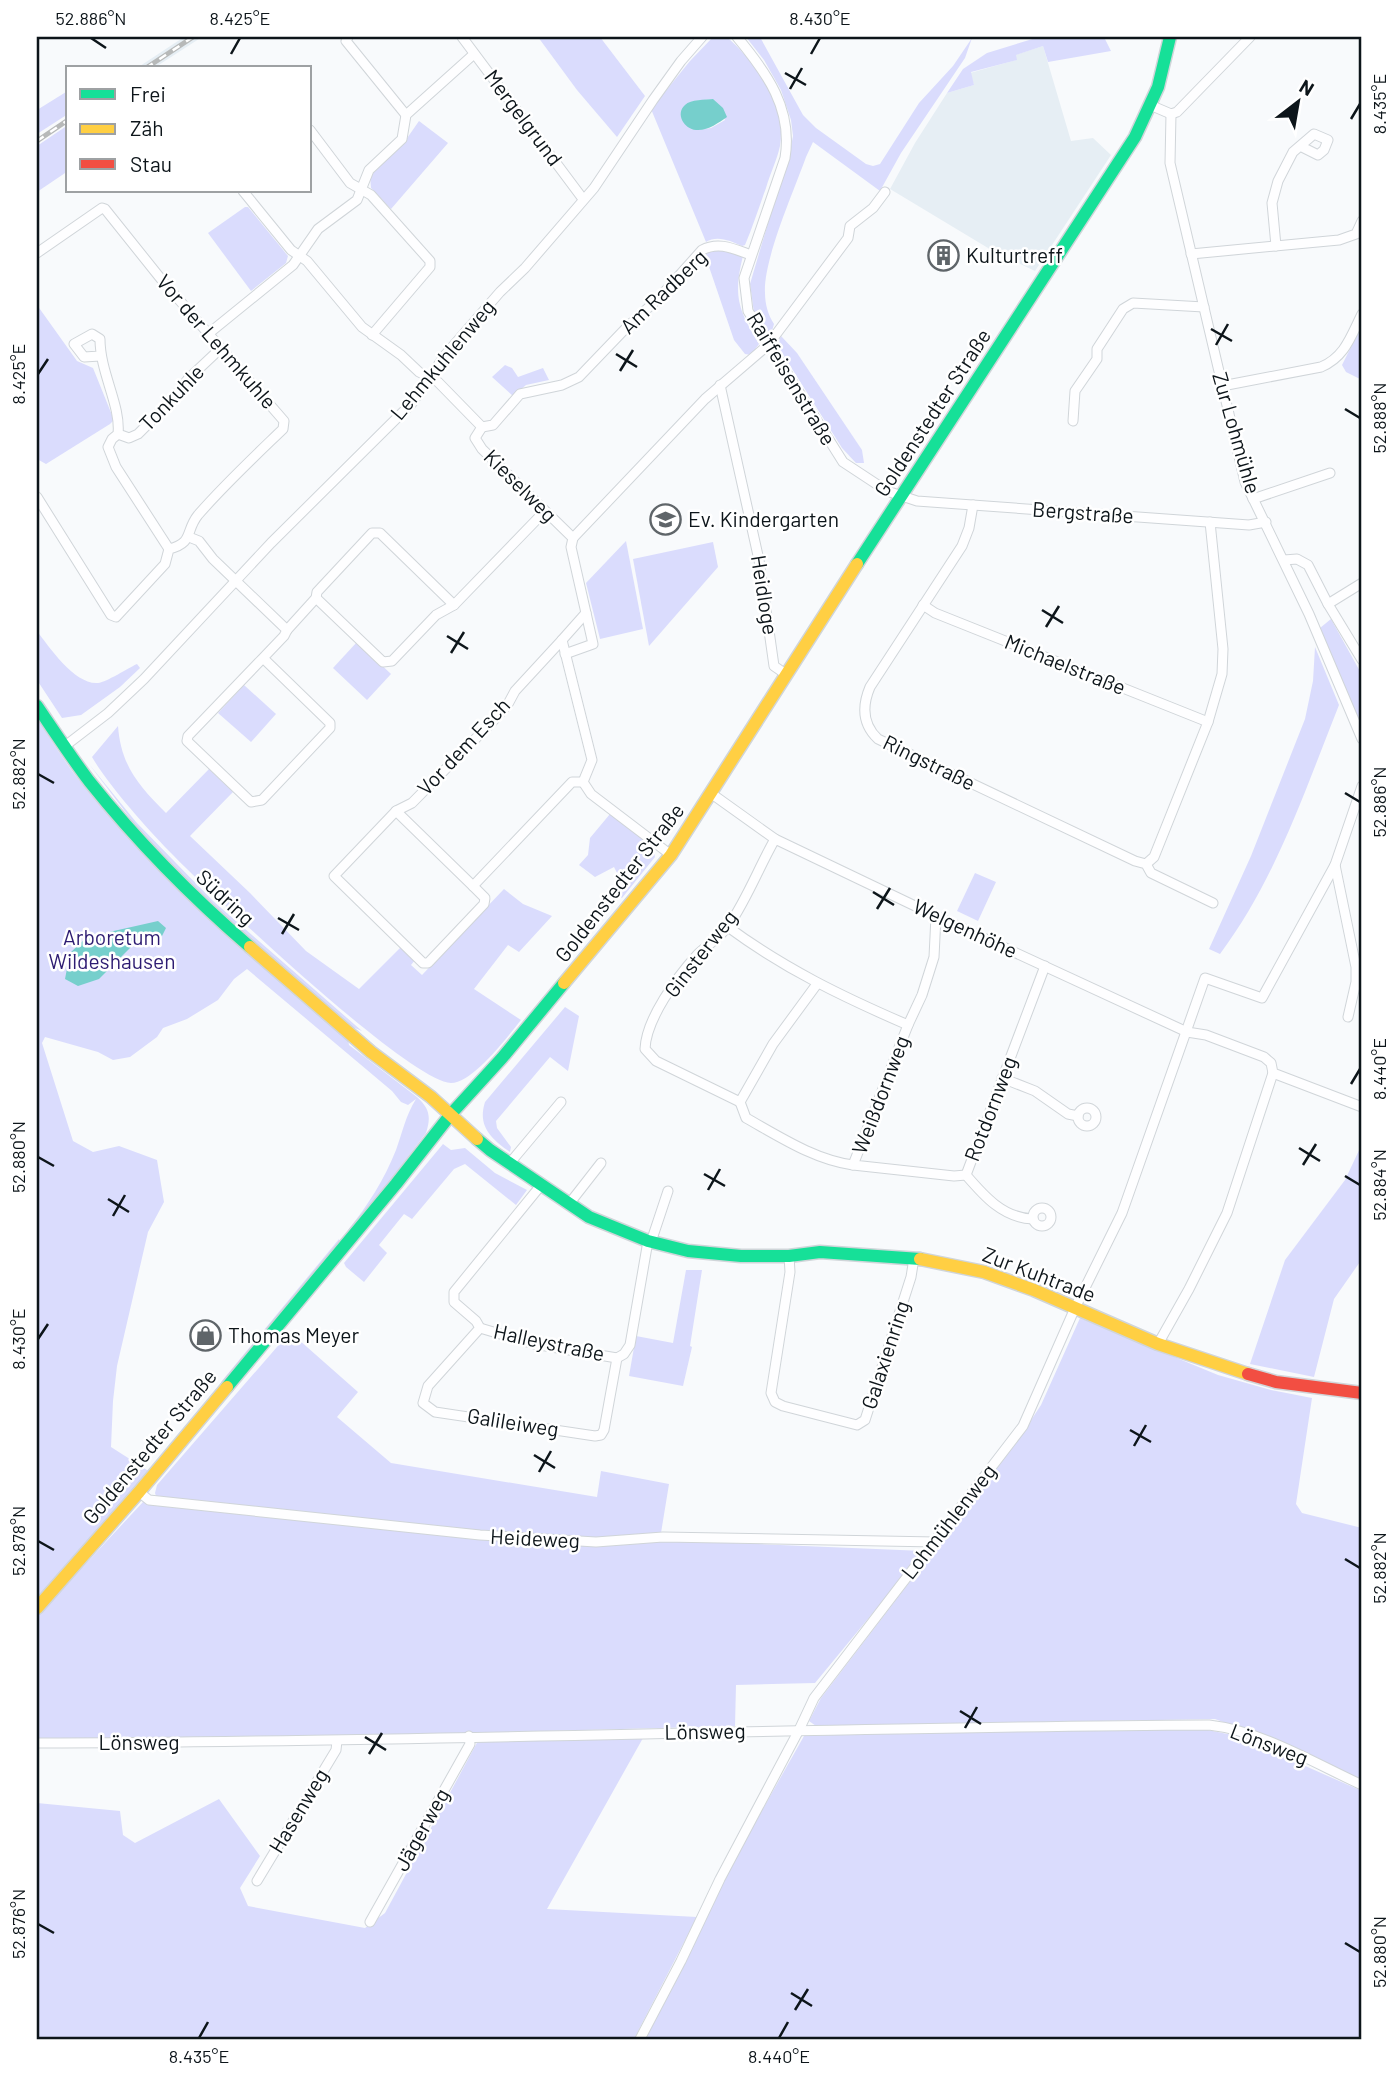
<svg xmlns="http://www.w3.org/2000/svg" width="1399" height="2076" font-family="Barlow,sans-serif">
	<style>
		.built { fill: #e6eef4 }
		.green { fill: #dadcfd; fill-rule: evenodd }
		.water { fill: #76cfcc }
		.lines { fill: none; stroke-linecap: round; stroke-linejoin: round }
		.street-casing { stroke: #d0d5d9; stroke-width: 11 }
		.fast-casing { stroke: #d0d5d9; stroke-width: 15 }
		.slow-casing { stroke: #d0d5d9; stroke-width: 15 }
		.jam-casing { stroke: #d0d5d9; stroke-width: 15 }
		.street { stroke: #fefeff; stroke-width: 9 }
		.fast { stroke: #16e098; stroke-width: 12 }
		.slow { stroke: #ffcf43; stroke-width: 12 }
		.jam { stroke: #f24e42; stroke-width: 12 }
		.rail-casing { stroke: #b7b9b9; stroke-width: 5 }
		.rail { stroke: #fff; stroke-width: 2.5; stroke-dasharray: 8; stroke-linecap: butt }
		.ticks { fill: none; stroke: #0d151a; stroke-width: 2.5 }
		.labels { text-anchor: middle; stroke-width: 5; stroke-linejoin: round; paint-order: stroke }
		.street-label { font-size: 21px; fill: #0d151a; stroke: #fff }
		.poi-label { font-size: 21px; fill: #0d151a; stroke: #fff; text-anchor: start }
		.park-label { font-size: 21px; fill: #2d1c72; stroke: #fff }
		.neatline { fill: none; stroke: #0d151a; stroke-width: 2.5 }
		.ticks-label { font-size: 18px; text-anchor: middle; fill: #0d151a }
	</style>
	<rect width="100%" height="100%" fill="#f8fafc"/>
	<!-- built -->
	<g class="built">
		<path d="M184,37H202L154,68H137Z"/>
		<path d="M1043,46L1071,141L1093,138L1111,155L1035,271L993,251L890,189L915,143L947,93L974,85L970,73L1016,60L1015,55Z"/>
	</g>
	<!-- green -->
	<g class="green">
		<path d="M538,37H600L645,96L617,137L577,90Z"/>
		<path d="M713,37H727C757,64 787,104 780,146C777,160 770,174 766,188C759,207 753,226 745,245L742,246C731,241 717,235 706,242L651,109L690,61ZM712,99L719,106L725,120L711,128L696,130L697,101Z"/>
		<path d="M746,37H760L803,115L816,128L866,164L873,166L880,164L919,103L953,66L972,38L965,58L901,153L880,191L813,142L806,157C794,191 763,260 765,293C765,304 768,315 774,324L772,331H765L754,313L750,284L776,196L787,167L793,136L791,120L781,90L764,60Z"/>
		<path d="M1039,37H1104L1111,51L1048,62L1043,46L1016,55L1017,60L971,72L974,85L947,93L963,69L987,53Z"/>
		<path d="M66,92L68,94V114L37,134V110Z"/>
		<path d="M419,121L448,143L391,209L371,188L370,176L373,170L403,144Z"/>
		<path d="M68,125V171L37,192V146Z"/>
		<path d="M245,207H248L288,256L286,263L251,291L208,233Z"/>
		<path d="M716,248L743,256C733,296 738,309 759,344L751,355L745,354L734,340L705,255Z"/>
		<path d="M37,305L77,361L93,368L114,420L110,424L46,464L37,459Z"/>
		<path d="M1362,325V380L1346,372L1342,365Z"/>
		<path d="M781,336L797,353L862,450L864,463H856L842,448L777,345Z"/>
		<path d="M505,365L512,368L518,377L543,368L549,380L526,385L513,396L492,377Z"/>
		<path d="M626,541L643,629L600,639L586,583Z"/>
		<path d="M713,542L718,567L649,646L633,559Z"/>
		<path d="M1331,619L1362,675V728L1320,628Z"/>
		<path d="M37,631C49,647 75,685 98,683C107,682 128,668 137,664L140,668L120,687L81,715L62,718L37,680Z"/>
		<path d="M357,642L391,674L367,700L333,668Z"/>
		<path d="M1315,647L1339,705C1305,790 1276,879 1220,954L1209,949L1251,856L1305,719L1313,681Z"/>
		<path d="M244,685L276,714L251,742L218,713Z"/>
		<path d="M37,719C51,739 64,761 79,780C157,878 254,957 348,1039L349,1045L417,1097C430,1109 431,1117 426,1133L354,1228L348,1230C368,1205 384,1180 396,1150C403,1131 405,1117 416,1099L408,1105L401,1102L392,1091L247,969L234,979L218,1000L187,1019L163,1028L157,1037L130,1057L113,1060L98,1052L45,1037L42,1043L73,1141L93,1152L119,1146L157,1160L164,1202L148,1232L117,1366L113,1401L111,1447L150,1472L37,1603Z"/>
		<path d="M118,726C121,766 139,786 166,813L209,769L233,792L190,836L250,893L306,951L359,989L401,947L415,960L411,965L422,975L504,889L523,904L552,916L519,952L508,945L474,989L521,1020C508,1036 473,1083 451,1083C408,1081 207,890 169,851C145,826 109,786 92,757Z"/>
		<path d="M89,764L136,822L213,901L362,1031L350,1026L211,904L167,860L133,822Z"/>
		<path d="M610,814L653,847L655,857L622,898L618,895L625,889L614,867L595,877L579,865L588,855L590,838Z"/>
		<path d="M975,873L996,882L978,921L957,911Z"/>
		<path d="M565,1007L579,1016L568,1071L550,1057L496,1121L497,1128L511,1147L510,1152C492,1139 477,1127 485,1102Z"/>
		<path d="M443,1144L451,1150L465,1148L495,1173L527,1190L516,1205L465,1164L454,1169L412,1219L404,1214L379,1245L387,1253L364,1282L346,1267L344,1263Z"/>
		<path d="M1362,1144V1259L1334,1299L1314,1377L1250,1364L1285,1260L1345,1180Z"/>
		<path d="M339,1239L340,1243L227,1380L221,1382Z"/>
		<path d="M686,1270H702L690,1346L692,1347L683,1386L629,1376L636,1336L673,1343Z"/>
		<path d="M1080,1318L1218,1375L1271,1390L1312,1398L1296,1504L1302,1513L1362,1528V1781L1274,1741L1215,1719L816,1726L809,1721L821,1698L1016,1443L1041,1405Z"/>
		<path d="M290,1332L358,1392L337,1417L391,1463L597,1497L601,1471L669,1484L661,1533L597,1538L458,1530L157,1499L155,1493L157,1485Z"/>
		<path d="M143,1502L480,1537L660,1540L924,1551L815,1683L736,1685L735,1726L472,1733L37,1741V1616Z"/>
		<path d="M1203,1729L1237,1736L1362,1791V2039H645L742,1846L804,1736L919,1732Z"/>
		<path d="M643,1738L547,1909L697,1917L634,2039H37V1803L120,1811L123,1835L135,1843L219,1799L260,1856L240,1888L248,1906L365,1928L385,1913L479,1739Z"/>
	</g>
	<!-- water -->
	<g class="water">
		<path d="M713,99L723,108L727,117C718,123 708,131 696,130C684,129 675,114 685,105C691,99 705,100 713,99Z"/>
		<path d="M158,921L166,928L162,936L136,942L99,979L78,986L65,979L70,953L87,937Z"/>
	</g>
	<g class="lines">
		<defs>
			<g id="street">
				<path d="M348,37L346,41L406,115"/>
				<path d="M462,37L583,199"/>
				<path d="M737,37C767,73 793,109 785,158L744,278L748,311L843,462L887,491L917,501L1249,525L1266,522"/>
				<path d="M1150,105L1171,114L1177,112L1250,37"/>
				<path d="M1171,114L1170,163L1245,482L1309,614L1362,739"/>
				<path d="M310,130L350,183L371,195L430,261V267L372,335"/>
				<path d="M243,191L291,250L307,261L362,327L401,355L419,372L438,382L482,427L475,438L482,449L573,538"/>
				<path d="M1276,246L1272,203L1278,181L1293,152L1314,134L1328,140L1324,150L1318,155L1300,146"/>
				<path d="M37,253L102,208L105,209L161,279L284,421L283,429C254,457 224,485 198,515C185,531 194,543 169,549L165,564L116,617L111,615L37,497"/>
				<path d="M1191,254L1339,240L1356,234L1362,221"/>
				<path d="M208,334L293,265L318,229L357,200L369,170L402,139L406,115L474,54"/>
				<path d="M100,356L84,357L74,344L92,334L100,339C100,373 121,405 118,434L112,439L108,447L116,467L169,549"/>
				<path d="M720,385L759,560L774,666L787,675"/>
				<path d="M1222,386L1321,367C1345,357 1351,336 1362,314"/>
				<path d="M1073,421L1075,391L1097,359V349L1123,309L1133,303L1204,307"/>
				<path d="M482,427L493,425L520,394L562,385L579,377L627,327L660,297L702,250C719,241 734,249 751,255"/>
				<path d="M118,434L129,438L138,434L173,399L188,379L221,348"/>
				<path d="M1253,499L1330,473"/>
				<path d="M973,505L969,528L962,546L870,687C862,706 862,724 878,739L1135,861L1146,864L1151,873L1213,903"/>
				<path d="M189,537L199,541L213,559L287,630L284,636L263,658L330,723V728L262,800L251,802L187,741L188,736L263,658"/>
				<path d="M573,538L705,399L768,345L848,238L850,226L873,208L885,192"/>
				<path d="M573,538L571,547L586,613L562,640L592,760L583,782L591,794L671,855"/>
				<path d="M1284,560L1297,559L1308,565L1328,604L1362,660"/>
				<path d="M316,598L383,662L392,661L436,615L454,605L544,512"/>
				<path d="M1328,604L1362,583"/>
				<path d="M923,605L935,613L1208,722"/>
				<path d="M287,630L316,598L317,592L372,533H380L454,605"/>
				<path d="M562,640L515,691L508,704L492,722L412,803L396,811L473,886L572,782H583"/>
				<path d="M565,654L593,644L586,613"/>
				<path d="M65,746L108,713L144,679L271,543L412,403L446,354L500,292L525,268L594,188L653,100L681,61L702,37"/>
				<path d="M712,794L775,839L936,916L1187,1032L1206,1035L1264,1057L1271,1063L1273,1073L1362,1107"/>
				<path d="M396,811L334,876L423,963H428L484,904L485,898L473,886"/>
				<path d="M1146,864L1154,857L1208,722L1222,674L1223,649L1210,522"/>
				<path d="M1335,865L1356,967V982L1348,1017"/>
				<path d="M936,916L934,957L922,995L908,1025L853,1165L954,1176L966,1175"/>
				<path d="M728,927C785,969 843,997 908,1025"/>
				<path d="M817,984L773,1044L740,1102L746,1118C780,1137 815,1160 853,1165"/>
				<path d="M1002,1078L1035,1091L1068,1114L1078,1116"/>
				<path d="M740,1102L656,1061L645,1049C646,1019 677,977 697,955C707,945 721,937 729,925C747,899 759,867 775,839"/>
				<circle cx="1087" cy="1117" r="9"/>
				<path d="M509,1164L561,1102"/>
				<path d="M542,1184L454,1292V1302L476,1321L480,1328L428,1386L423,1403L435,1412L595,1436L601,1435L604,1430L617,1358L624,1354L630,1345L648,1241"/>
				<path d="M569,1204L601,1163"/>
				<circle cx="1042" cy="1217" r="9"/>
				<path d="M1033,1219C1003,1218 984,1196 966,1175L1045,966"/>
				<path d="M651,1242L668,1191"/>
				<path d="M789,1256L790,1272L771,1393L775,1402L783,1406L857,1425L865,1420L911,1277L914,1258"/>
				<path d="M480,1328L534,1344L617,1358"/>
				<path d="M1158,1344L1189,1289L1227,1213L1273,1073"/>
				<path d="M139,1492L149,1500L480,1535L596,1542L663,1537L936,1542"/>
				<path d="M37,1743C427,1742 818,1727 1209,1725C1262,1731 1314,1763 1362,1785"/>
				<path d="M257,1881L336,1750L337,1741"/>
				<path d="M370,1922L470,1744L469,1736"/>
				<path d="M640,2039L681,1961L720,1879L799,1730L814,1698L1023,1426L1075,1308L1122,1213L1205,978L1262,998L1335,865L1362,786"/>
			</g>
			<g id="fast">
				<path d="M857,564L1135,137L1158,87L1170,37"/>
				<path d="M37,706C54,731 71,757 89,781C137,841 192,897 250,947"/>
				<path d="M477,1139L490,1150L589,1217L648,1241L688,1251L741,1256H789L820,1252L920,1259"/>
				<path d="M227,1387L396,1184L451,1114L502,1058L564,983"/>
			</g>
			<g id="slow">
				<path d="M250,947L371,1052L431,1097L477,1139"/>
				<path d="M564,983L671,855L857,564"/>
				<path d="M920,1259L984,1272L1034,1290L1158,1344L1248,1374"/>
				<path d="M37,1608L139,1492L227,1387"/>
			</g>
			<path id="jam" d="M1248,1374L1276,1382L1362,1393"/>
		</defs>
		<!-- street casing -->
		<use href="#street" class="street-casing"/>
		<!-- fast casing -->
		<use href="#fast" class="fast-casing"/>
		<!-- slow casing -->
		<use href="#slow" class="slow-casing"/>
		<!-- jam casing -->
		<use href="#jam" class="jam-casing"/>
		<!-- street -->
		<use href="#street" class="street"/>
		<!-- fast -->
		<use href="#fast" class="fast"/>
		<!-- slow -->
		<use href="#slow" class="slow"/>
		<!-- jam -->
		<use href="#jam" class="jam"/>
		<defs>
			<g id="rail">
				<path d="M146,68L193,37"/>
				<path d="M37,141L68,120"/>
			</g>
		</defs>
		<!-- rail casing -->
		<use href="#rail" class="rail-casing"/>
		<!-- rail -->
		<use href="#rail" class="rail"/>
	</g>
	<!-- ticks -->
	<path class="ticks" d="M91,38L106,48M231,54L240,38M811,54L820,38M785,73L806,85M790,89L802,68M1351,119L1360,104M1211,329L1232,341M1216,345L1228,324M616,354L637,367M620,371L633,350M38,374L48,359M1345,409L1360,418M1042,610L1063,623M1046,627L1059,606M447,636L468,649M451,653L464,632M38,774L54,783M1345,793L1360,802M873,892L894,905M877,909L890,888M278,918L299,930M282,934L294,914M1351,1084L1360,1069M1299,1148L1320,1161M38,1157L54,1166M1303,1165L1316,1144M704,1174L725,1186M1345,1176L1360,1185M708,1190L720,1169M108,1199L129,1212M113,1216L125,1195M38,1339L48,1324M1130,1430L1151,1442M1134,1446L1146,1425M534,1455L555,1468M539,1472L551,1451M38,1541L54,1550M1345,1559L1360,1568M960,1711L981,1724M965,1728L977,1707M365,1737L386,1750M369,1754L382,1733M38,1924L54,1933M1345,1943L1360,1952M791,1993L812,2006M795,2010L808,1989M199,2038L208,2022M779,2038L788,2022"/>
	<!-- icons -->
	<defs>
		<symbol id="building-ring" viewBox="-11 -11 22 22"><circle r="9.5" fill="#fff" stroke="#5f6569" stroke-width="1.5"/><path d="M-4-6H4V6H1V3H-1V6H-4ZM-2.5-4.3h1.7v1.8h-1.7ZM.8-4.3h1.7v1.8H.8ZM-2.5-1h1.7V.8h-1.7ZM.8-1h1.7V.8H.8Z" fill="#5f6569"/></symbol>
		<symbol id="school-ring" viewBox="-11 -11 22 22"><circle r="9.5" fill="#fff" stroke="#5f6569" stroke-width="1.5"/><path d="M0-5L7-2L0 1L-7-2ZM-4 1L0 2.5L4 1V4Q0 6-4 4Z" fill="#5f6569"/></symbol>
		<symbol id="shop-ring" viewBox="-11 -11 22 22"><circle r="9.5" fill="#fff" stroke="#5f6569" stroke-width="1.5"/><path d="M-5-2.5h2.3a2.7 3.5 0 0 1 5.4 0H5L5.5 6h-11ZM-1.5-2.5h3a1.5 2.3 0 0 0-3 0Z" fill="#5f6569"/></symbol>
	</defs>
	<g fill-rule="evenodd">
		<use href="#building-ring" x="926" y="238" width="35" height="35"/>
		<use href="#school-ring" x="648" y="502" width="35" height="35"/>
		<use href="#shop-ring" x="188" y="1318" width="35" height="35"/>
	</g>
	<g class="labels">
		<!-- street labels -->
		<g class="street-label">
			<text transform="translate(523 118) rotate(53)" y="7">Mergelgrund</text>
			<text transform="translate(664 292) rotate(-44)" y="7">Am Radberg</text>
			<text transform="translate(216 342) rotate(49)" y="7">Vor der Lehmkuhle</text>
			<text transform="translate(443 360) rotate(-50)" y="7">Lehmkuhlenweg</text>
			<text transform="translate(791 379) rotate(59)" y="7">Raiffeisenstraße</text>
			<text transform="translate(172 398) rotate(-46)" y="7">Tonkuhle</text>
			<text transform="translate(933 413) rotate(-57)" y="7">Goldenstedter Straße</text>
			<text transform="translate(1236 433) rotate(74)" y="7">Zur Lohmühle</text>
			<text transform="translate(520 486) rotate(45)" y="7">Kieselweg</text>
			<text transform="translate(1083 513) rotate(4)" y="7">Bergstraße</text>
			<text transform="translate(764 595) rotate(81)" y="7">Heidloge</text>
			<text transform="translate(1065 665) rotate(22)" y="7">Michaelstraße</text>
			<text transform="translate(464 747) rotate(-47)" y="7">Vor dem Esch</text>
			<text transform="translate(929 763) rotate(26)" y="7">Ringstraße</text>
			<text transform="translate(620 883) rotate(-52)" y="7">Goldenstedter Straße</text>
			<text transform="translate(225 898) rotate(43)" y="7">Südring</text>
			<text transform="translate(965 929) rotate(25)" y="7">Welgenhöhe</text>
			<text transform="translate(701 954) rotate(-52)" y="7">Ginsterweg</text>
			<text transform="translate(881 1095) rotate(-69)" y="7">Weißdornweg</text>
			<text transform="translate(991 1109) rotate(-69)" y="7">Rotdornweg</text>
			<text transform="translate(1039 1275) rotate(21)" y="7">Zur Kuhtrade</text>
			<text transform="translate(549 1343) rotate(12)" y="7">Halleystraße</text>
			<text transform="translate(886 1355) rotate(-72)" y="7">Galaxienring</text>
			<text transform="translate(513 1423) rotate(9)" y="7">Galileiweg</text>
			<text transform="translate(150 1447) rotate(-50)" y="7">Goldenstedter Straße</text>
			<text transform="translate(949 1522) rotate(-52)" y="7">Lohmühlenweg</text>
			<text transform="translate(535 1539) rotate(3)" y="7">Heideweg</text>
			<text transform="translate(705 1732) rotate(-1)" y="7">Lönsweg</text>
			<text x="139" y="1750">Lönsweg</text>
			<text transform="translate(1269 1745) rotate(21)" y="7">Lönsweg</text>
			<text transform="translate(299 1811) rotate(-59)" y="7">Hasenweg</text>
			<text transform="translate(422 1830) rotate(-61)" y="7">Jägerweg</text>
		</g>
		<!-- poi labels -->
		<g class="poi-label">
			<text x="966" y="263">Kulturtreff</text>
			<text x="688" y="527">Ev. Kindergarten</text>
			<text x="228" y="1343">Thomas Meyer</text>
		</g>
		<!-- park labels -->
		<g class="park-label">
			<text x="112" y="945">Arboretum<tspan x="112" dy="24">Wildeshausen</tspan></text>
		</g>
	</g>
	<!-- border -->
	<rect width="1399" height="2076" fill="none" stroke="#ffffff" stroke-width="77"/>
	<!-- legend -->
	<rect x="66" y="66" width="245" height="126" fill="#ffffff" stroke="#9ea1a3" stroke-width="2"/>
	<rect x="80" y="89" width="35" height="10" fill="#16e098" stroke="#9ea1a3" stroke-width="2"/>
	<text x="130" y="102" font-size="21" fill="#0d151a">Frei</text>
	<rect x="80" y="124" width="35" height="10" fill="#ffcf43" stroke="#9ea1a3" stroke-width="2"/>
	<text x="130" y="136" font-size="21" fill="#0d151a">Zäh</text>
	<rect x="80" y="159" width="35" height="10" fill="#f24e42" stroke="#9ea1a3" stroke-width="2"/>
	<text x="130" y="172" font-size="21" fill="#0d151a">Stau</text>
	<!-- north arrow -->
	<g transform="translate(1298 102) rotate(31)" stroke="#ffffff" stroke-width="5" paint-order="stroke">
	<path d="M0-5L12 26L0 18L-12 26Z" fill="#0d151a"/>
	<text y="-10" font-size="19" font-weight="bold" text-anchor="middle" fill="#0d151a">N</text>
	</g>
	<rect x="38" y="38" width="1322" height="2000" class="neatline"/>
	<g class="ticks-label">
		<text x="91" y="25">52.886°N</text>
		<text x="240" y="25">8.425°E</text>
		<text x="820" y="25">8.430°E</text>
		<text transform="translate(1380 104) rotate(-90)" y="6">8.435°E</text>
		<text transform="translate(19 374) rotate(-90)" y="6">8.425°E</text>
		<text transform="translate(1380 418) rotate(-90)" y="6">52.888°N</text>
		<text transform="translate(19 774) rotate(-90)" y="6">52.882°N</text>
		<text transform="translate(1380 802) rotate(-90)" y="6">52.886°N</text>
		<text transform="translate(1380 1069) rotate(-90)" y="6">8.440°E</text>
		<text transform="translate(19 1157) rotate(-90)" y="6">52.880°N</text>
		<text transform="translate(1380 1185) rotate(-90)" y="6">52.884°N</text>
		<text transform="translate(19 1339) rotate(-90)" y="6">8.430°E</text>
		<text transform="translate(19 1541) rotate(-90)" y="6">52.878°N</text>
		<text transform="translate(1380 1568) rotate(-90)" y="6">52.882°N</text>
		<text transform="translate(19 1924) rotate(-90)" y="6">52.876°N</text>
		<text transform="translate(1380 1952) rotate(-90)" y="6">52.880°N</text>
		<text x="199" y="2063">8.435°E</text>
		<text x="779" y="2063">8.440°E</text>
	</g>
</svg>
